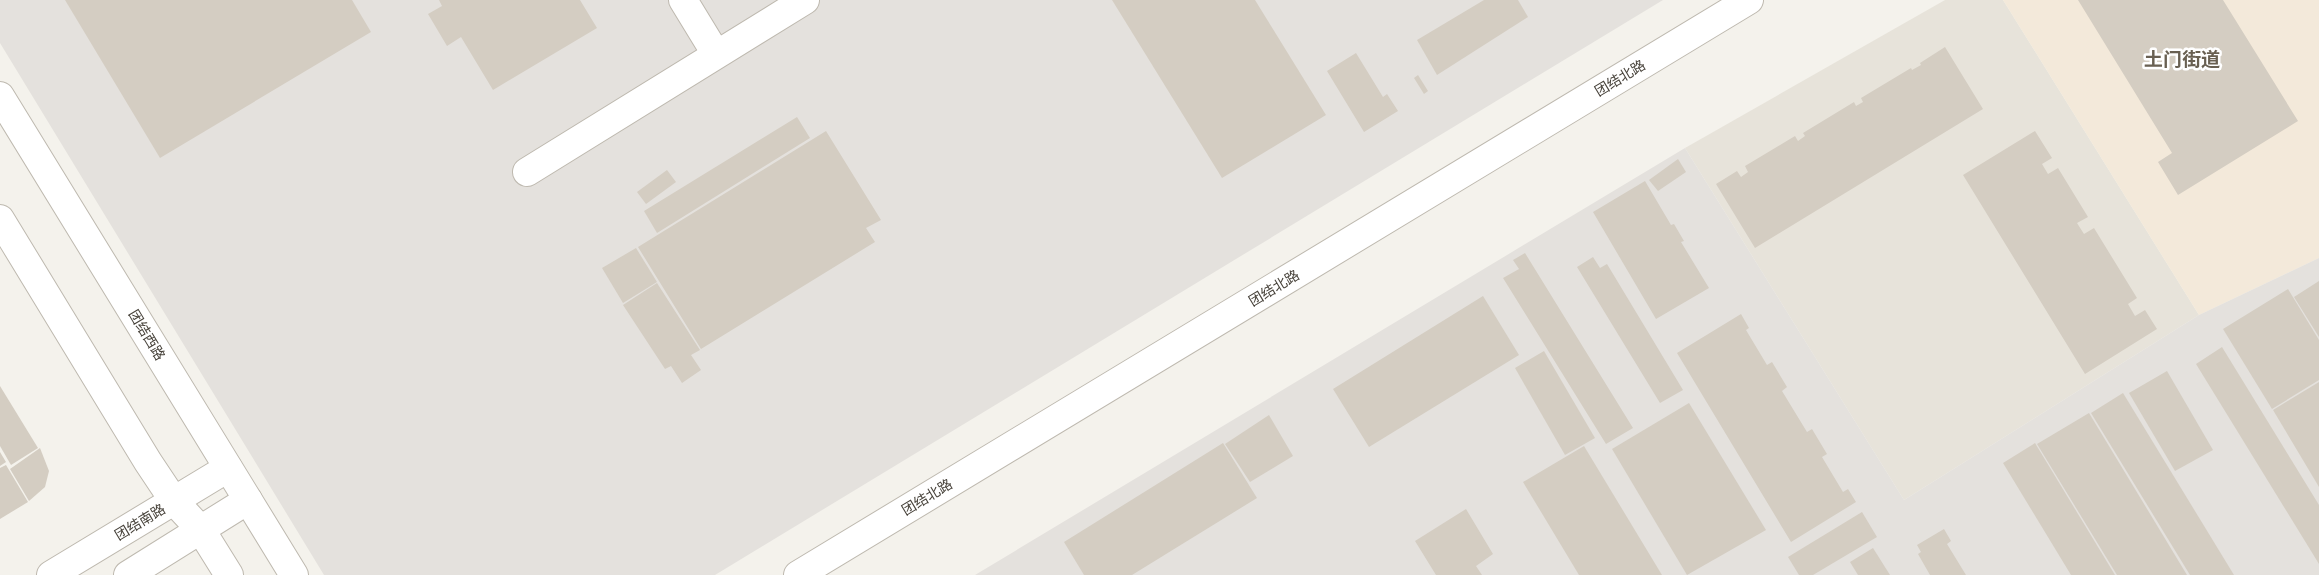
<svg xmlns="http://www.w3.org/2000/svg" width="2319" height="575" font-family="Helvetica,'Noto Sans SC',sans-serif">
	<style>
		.residential { fill: #e7e3da }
		.commercial { fill: #f3e9da }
		.industrial { fill: #e4e1dd }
		.building { fill: #d4cdc2 }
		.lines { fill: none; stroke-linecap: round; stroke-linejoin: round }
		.minor-casing { stroke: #beb9af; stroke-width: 30 }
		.tertiary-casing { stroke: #beb9af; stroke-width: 30 }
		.minor { stroke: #fff; stroke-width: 28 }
		.tertiary { stroke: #fff; stroke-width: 28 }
		.labels { text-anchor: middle; stroke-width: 5; stroke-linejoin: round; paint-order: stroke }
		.street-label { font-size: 14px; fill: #47423a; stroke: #fff }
		.district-label { font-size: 19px; font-weight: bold; fill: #696052; stroke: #fff }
	</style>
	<rect width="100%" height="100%" fill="#f4f2ec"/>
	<!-- residential -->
	<path class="residential" d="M1945,0H2003L2199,315L1904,500L1685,148Z"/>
	<!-- commercial -->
	<path class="commercial" d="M2003,0H2319V258L2199,315Z"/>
	<!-- industrial -->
	<g class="industrial">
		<path d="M0,0H1663L715,575H324L0,43Z"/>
		<path d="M1685,148L1904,500L2199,315L2319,258V575H975Z"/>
	</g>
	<!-- building -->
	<g class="building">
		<path d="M65,0H352L371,32L160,158Z"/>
		<path d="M439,0H580L597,28L493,90L461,37L447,46L428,14L442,6Z"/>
		<path d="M1112,0H1255L1326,115L1222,178Z"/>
		<path d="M1484,0H1518L1528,17L1437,75L1417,40Z"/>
		<path d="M2078,0H2223L2298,121L2178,195L2158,162L2172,153Z"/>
		<path d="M1945,47L1983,109L1755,248L1716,184L1737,171L1741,177L1748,172L1745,166L1795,136L1798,141L1805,136L1803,133L1854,102L1856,106L1863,102L1861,98L1911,68L1912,70L1921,65L1920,63Z"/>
		<path d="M1356,53L1383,97L1387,94L1398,111L1364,132L1327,71Z"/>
		<path d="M1418,75L1428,91L1424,94L1414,78Z"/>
		<path d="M797,117L810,138L657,233L644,211Z"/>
		<path d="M826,131L881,220L866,228L875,242L701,349L638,247Z"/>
		<path d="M2035,131L2052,158L2042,164L2048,174L2058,168L2088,217L2077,223L2084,234L2094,228L2137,298L2128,304L2135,316L2145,310L2157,329L2085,374L1963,175Z"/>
		<path d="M1678,159L1686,172L1658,191L1649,180Z"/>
		<path d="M667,170L676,182L646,204L637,192Z"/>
		<path d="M1645,181L1671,225L1674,224L1684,241L1681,242L1709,288L1656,319L1593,212Z"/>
		<path d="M636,248L657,282L623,303L602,268Z"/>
		<path d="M1525,253L1633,428L1606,444L1503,278L1519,269L1513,260Z"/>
		<path d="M1593,257L1600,268L1607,264L1683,390L1660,403L1577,267Z"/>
		<path d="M2319,281V337L2294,297Z"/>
		<path d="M657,283L700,350L691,355L701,370L682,383L671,366L665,369L623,305Z"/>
		<path d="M2288,289L2319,340V380L2272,409L2223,329Z"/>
		<path d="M1483,296L1519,355L1369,447L1333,389Z"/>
		<path d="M1741,314L1749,328L1746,330L1767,365L1772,362L1787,387L1782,391L1807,432L1812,429L1827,454L1822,457L1843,492L1848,489L1856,502L1791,542L1677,353Z"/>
		<path d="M2222,347L2319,505V564L2196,364Z"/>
		<path d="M1544,351L1595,438L1565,455L1515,368Z"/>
		<path d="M2167,371L2213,450L2175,471L2129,393Z"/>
		<path d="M2319,382V487L2273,410Z"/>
		<path d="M0,386L38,448L11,465L0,446Z"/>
		<path d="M2123,393L2234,575H2190L2091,413Z"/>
		<path d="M1689,403L1766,530L1687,575L1612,449Z"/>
		<path d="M2089,413L2187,575H2117L2037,444Z"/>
		<path d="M1269,415L1293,456L1250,482L1225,444Z"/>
		<path d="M1223,443L1257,498L1132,575H1084L1064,542Z"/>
		<path d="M2035,443L2115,575H2071L2003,463Z"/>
		<path d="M1584,446L1662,575H1579L1523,482Z"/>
		<path d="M40,448L49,471L45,487L29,501L10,469Z"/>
		<path d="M0,452L6,462L0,466Z"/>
		<path d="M6,465L28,502L0,519V468Z"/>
		<path d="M1466,509L1493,554L1476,566L1482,575H1436L1415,541Z"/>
		<path d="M1862,512L1877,537L1813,575H1799L1788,557Z"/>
		<path d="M1944,529L1951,541L1947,544L1966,575H1930L1918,554L1921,552L1917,545Z"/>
		<path d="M1873,548L1890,575H1858L1850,562Z"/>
	</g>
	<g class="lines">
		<defs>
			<g id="minor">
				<path d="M683,0L716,54"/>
				<path d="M527,172L805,0"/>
			</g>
			<g id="tertiary">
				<path d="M0,96L294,575"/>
				<path d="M0,219L148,462L174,501L201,530L229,575"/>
				<path d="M51,575L228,468"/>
				<path d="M128,575L248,500"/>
				<path d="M798,575L1749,0"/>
			</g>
		</defs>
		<!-- minor casing -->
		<use href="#minor" class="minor-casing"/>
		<!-- tertiary casing -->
		<use href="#tertiary" class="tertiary-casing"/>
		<!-- minor -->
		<use href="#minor" class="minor"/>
		<!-- tertiary -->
		<use href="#tertiary" class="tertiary"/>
	</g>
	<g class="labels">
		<!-- street labels -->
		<g class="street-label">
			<text transform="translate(1620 78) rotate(-31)" y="5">团结北路</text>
			<text transform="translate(1274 288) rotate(-31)" y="5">团结北路</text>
			<text transform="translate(147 335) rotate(59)" y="5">团结西路</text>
			<text transform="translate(927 497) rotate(-31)" y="5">团结北路</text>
			<text transform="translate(140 522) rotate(-31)" y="5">团结南路</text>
		</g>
		<!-- district labels -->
		<g class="district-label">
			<text x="2182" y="66">土门街道</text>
		</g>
	</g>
</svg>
